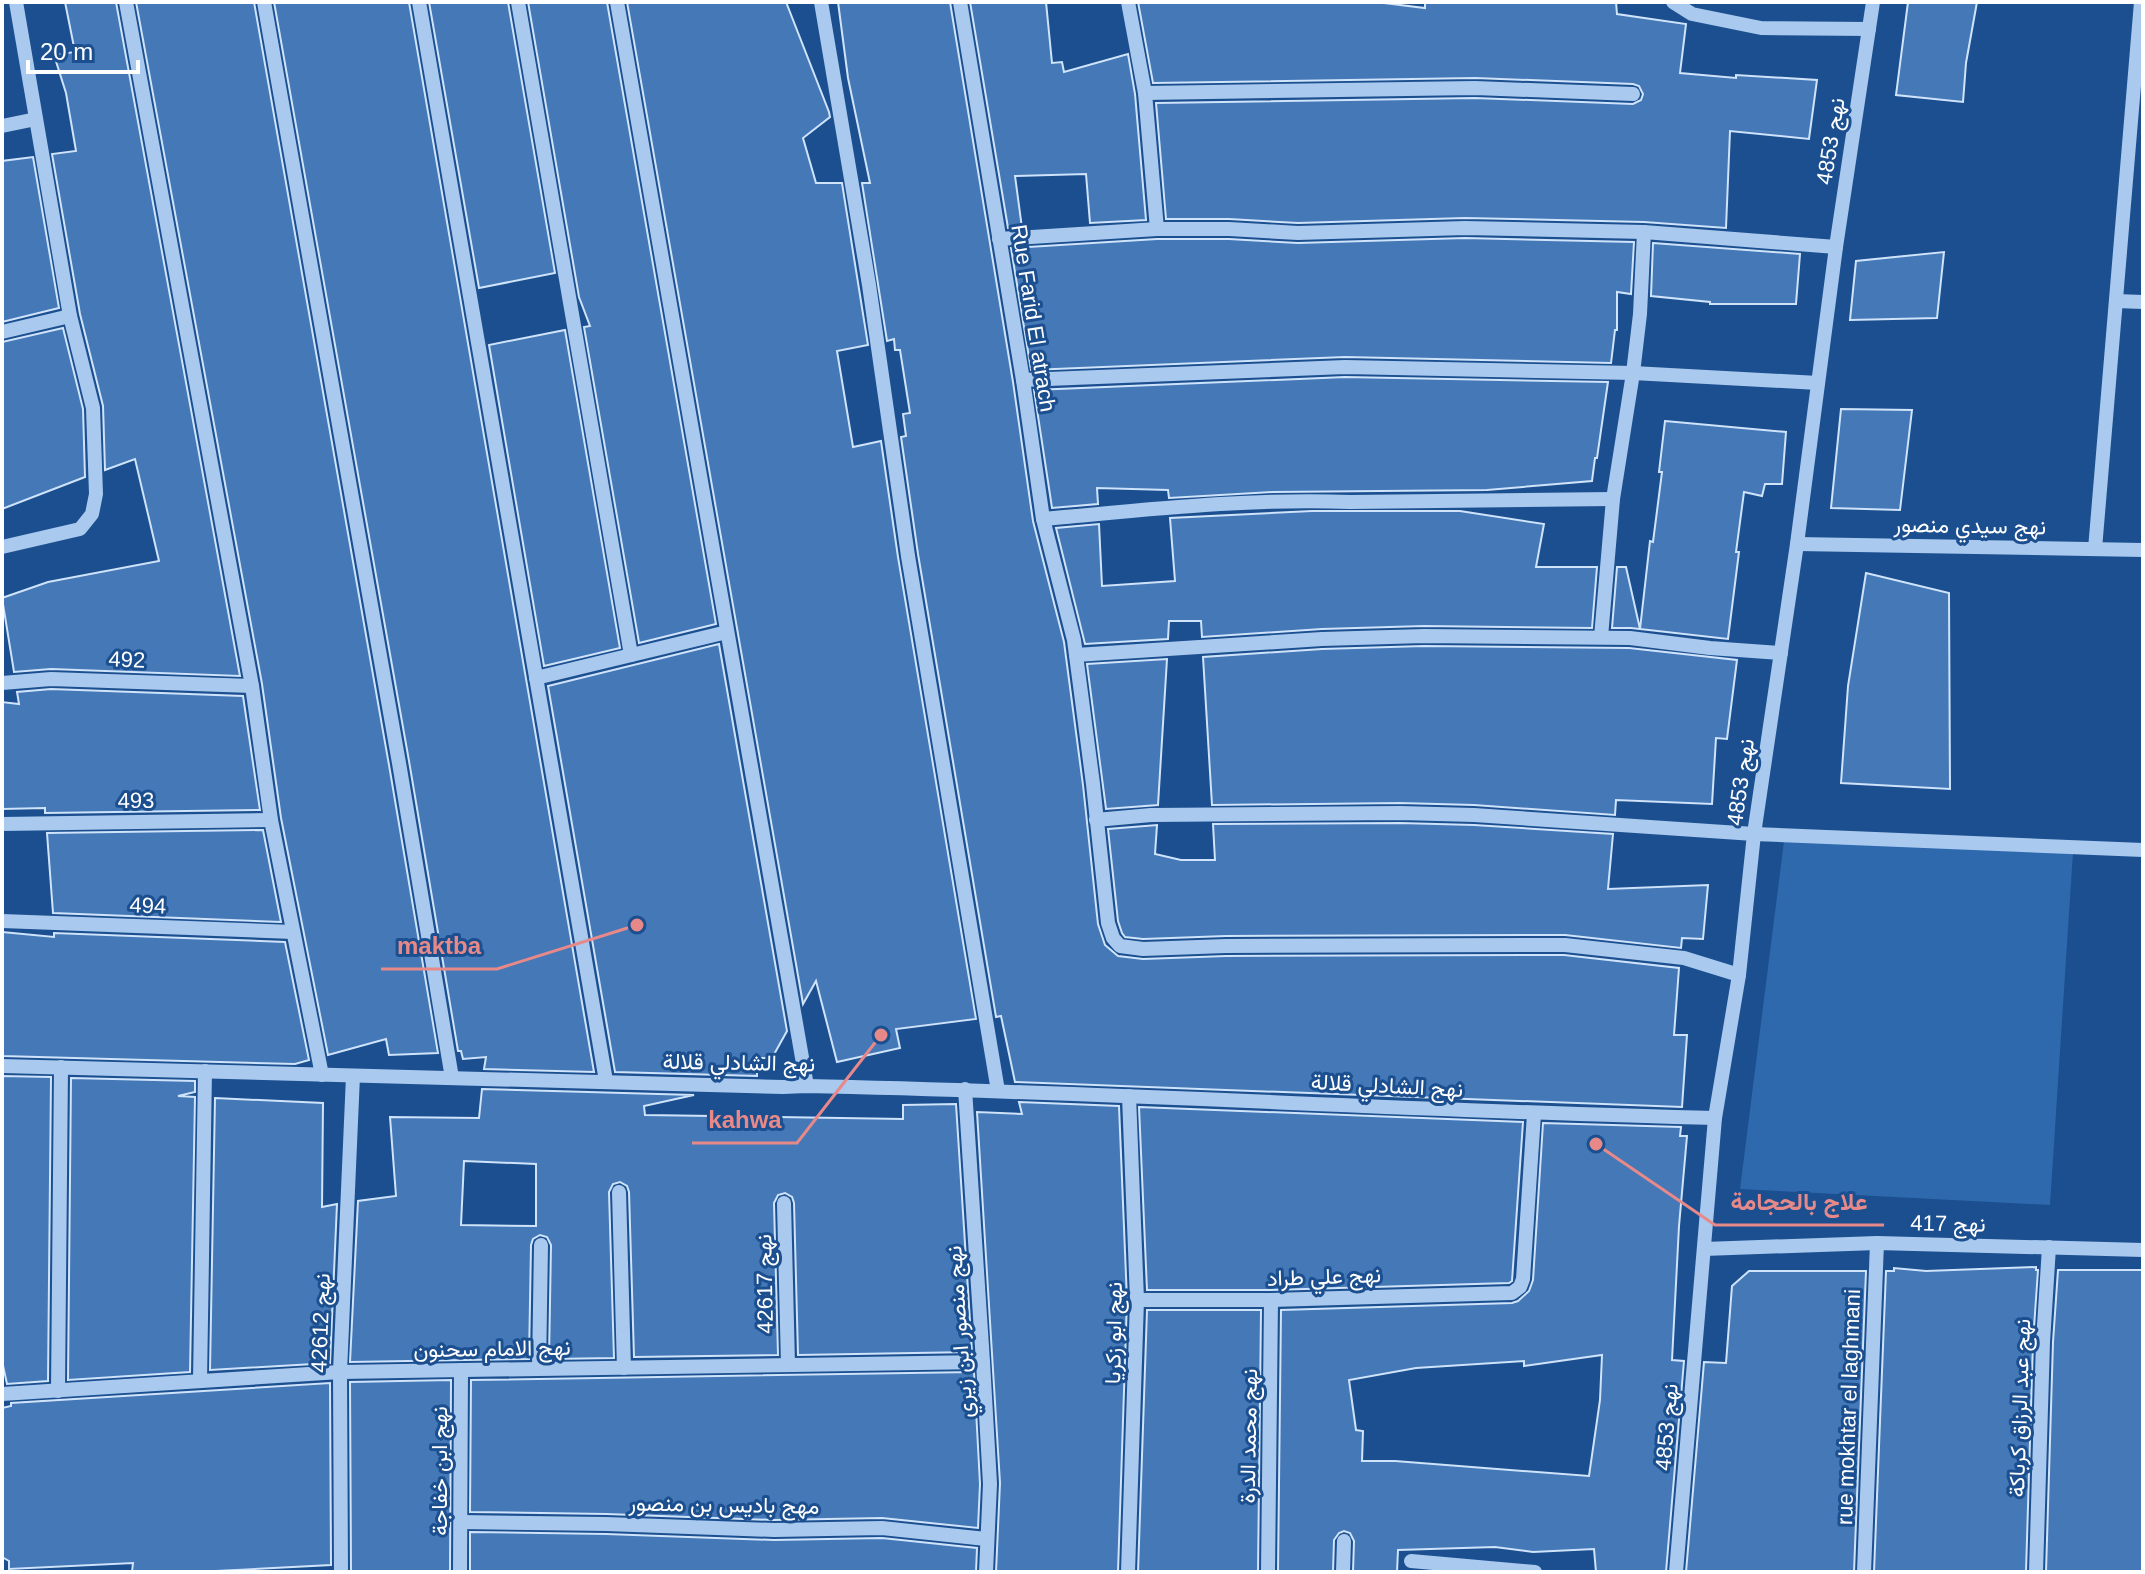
<svg xmlns="http://www.w3.org/2000/svg" width="2145" height="1574" font-family="Helvetica,Vazirmatn,sans-serif">
	<style>
		.green { fill: #2e69ad }
		.building { fill: #4478b7; stroke: #cfe3fa; stroke-width: 2; fill-rule: evenodd }
		.lines { fill: none; stroke-linecap: round; stroke-linejoin: round }
		.minor { stroke: #a9c9ee; stroke-width: 14 }
		.labels { text-anchor: middle; stroke-width: 6; stroke-linejoin: round; paint-order: stroke }
		.street-label { font-size: 22px; fill: #fff; stroke: #1b4f8f }
		.leader { fill: none; stroke: #e88989; stroke-width: 3 }
		.callout-dot { fill: #e88989; stroke: #1b4f8f; stroke-width: 3 }
		.callout-label { font-size: 24px; text-anchor: middle; font-weight: bold; fill: #e88989; stroke: #1b4f8f; stroke-width: 6; stroke-linejoin: round; paint-order: stroke }
	</style>
	<rect width="100%" height="100%" fill="#1b4f8f"/>
	<!-- green -->
	<path class="green" d="M1784,841L2073,852L2050,1205L1740,1189Z"/>
	<!-- building -->
	<g class="building">
		<path d="M65,2H116L240,676L51,669L14,672L2,598L48,582L159,561L135,459L105,470L103,406L80,314L52,154L76,151L66,93L54,55L75,52Z"/>
		<path d="M136,2H254L389,765L438,1053L389,1055L386,1039L328,1055L281,818L262,684Z"/>
		<path d="M274,2H409L594,1072L484,1069L486,1057L463,1059L461,1051H458L409,761Z"/>
		<path d="M429,2H508L555,273L479,288Z"/>
		<path d="M528,2H607L716,624L639,643L584,327L590,326L579,297Z"/>
		<path d="M627,2H786L829,112L830,117L803,138L816,183H842L868,345L837,351L853,447L881,441L898,557L976,1019L896,1029L900,1048L837,1062L816,981L803,1004Z"/>
		<path d="M838,2H950L1013,382L1033,521L1064,642L1083,785L1098,924L1105,945L1118,956L1143,959L1226,956L1564,955L1679,968L1674,1035H1687L1682,1107L1015,1082L1001,1016L996,1017L918,554L901,437L906,436L903,414L910,413L900,350H895L894,339L887,341L862,183H870L848,78Z"/>
		<path d="M970,2H1046L1052,63L1062,62L1064,72L1128,54L1135,94L1146,220L1090,223L1086,174L1015,176L1022,228H1008Z"/>
		<path d="M1138,2H1376L1425,8V2H1616L1617,14L1686,24L1680,73L1736,78V75L1817,80L1809,139L1730,131L1726,228L1644,222L1465,218L1298,223L1229,219H1166L1156,103L1475,98L1633,104L1641,100L1643,94L1639,86L1633,84L1475,78L1153,83Z"/>
		<path d="M1908,2H1977L1966,63L1963,102L1896,95Z"/>
		<path d="M33,157L59,308L2,322V161Z"/>
		<path d="M1465,238L1634,242L1631,294L1617,292V330H1615L1611,363L1345,357L1031,370L1011,248L1157,239H1229L1298,243Z"/>
		<path d="M1653,243L1800,254L1796,304H1710V302L1651,296Z"/>
		<path d="M1944,252L1937,318L1850,320L1856,261Z"/>
		<path d="M63,328L83,409L85,477L2,509V342Z"/>
		<path d="M565,330L620,648L544,666L489,345Z"/>
		<path d="M1345,377L1608,382L1597,458H1595L1592,481L1487,490L1273,492L1169,498L1168,490L1097,488L1098,504L1052,508L1034,390Z"/>
		<path d="M1841,409L1912,410L1900,510L1831,508Z"/>
		<path d="M1665,421L1786,432L1782,484H1765L1762,496L1744,492L1736,552H1739L1728,639L1631,628H1612L1617,567H1626L1640,629L1650,541L1653,542L1662,472H1659Z"/>
		<path d="M1312,511H1460L1544,524L1536,567H1597L1592,628L1424,626L1322,629L1202,637L1201,621H1169L1168,639L1085,644L1056,528L1099,524L1102,586L1175,581L1170,518Z"/>
		<path d="M1866,573L1949,593L1950,789L1841,783L1848,686Z"/>
		<path d="M719,644L787,1031L772,1058H757V1076L615,1072L548,686Z"/>
		<path d="M1424,646L1629,648L1737,660L1727,739L1716,738L1712,804L1616,800L1615,815L1474,805L1400,803L1212,805L1203,657L1322,649Z"/>
		<path d="M1167,659L1158,805L1106,809L1087,664Z"/>
		<path d="M51,689L243,696L260,810L45,813V808L2,809V702L19,704L17,692Z"/>
		<path d="M1400,823L1474,825L1613,834L1608,889L1708,885L1703,939L1682,938L1681,948L1565,935L1226,936L1143,939L1125,937L1122,933L1118,921L1108,829L1157,825L1155,854L1181,860H1215L1213,824Z"/>
		<path d="M263,830L281,922L53,913L47,833Z"/>
		<path d="M2,932L54,937V933L285,942L309,1060L295,1064L2,1056Z"/>
		<path d="M2,1076L51,1077L48,1381L7,1384L2,1361Z"/>
		<path d="M71,1078L195,1081V1092L178,1096L195,1097L190,1372L68,1380Z"/>
		<path d="M482,1089L694,1095L644,1106L645,1115L903,1119V1105L956,1104L972,1352L798,1355L794,1203L792,1197L785,1193L778,1195L774,1203L778,1355L634,1357L629,1192L627,1186L620,1182L613,1184L609,1192L614,1358L549,1359L551,1245L547,1237L540,1235L533,1239L531,1245L529,1359L350,1362L358,1201L396,1196L390,1117L479,1118ZM464,1161L536,1164V1226L461,1225Z"/>
		<path d="M215,1098L323,1103L322,1207L337,1204L330,1363L210,1370Z"/>
		<path d="M1019,1102L1119,1106L1127,1300L1118,1572H996L1000,1483L977,1112L1022,1114Z"/>
		<path d="M1139,1107L1523,1122L1512,1281L1509,1283L1271,1290H1147Z"/>
		<path d="M1543,1123L1681,1127L1680,1136H1687L1679,1226L1672,1360L1684,1361L1666,1572H1596L1594,1549L1533,1552L1495,1547L1398,1550L1397,1572H1353L1354,1541L1350,1533L1344,1531L1339,1533L1334,1540L1333,1572H1278L1281,1310L1512,1303L1518,1301L1529,1291L1533,1280ZM1602,1355L1600,1400L1589,1476L1395,1461H1362L1363,1431L1356,1430L1349,1380L1416,1368L1524,1361V1366Z"/>
		<path d="M2036,1267V1270H2038L2033,1342L2026,1572H1874L1886,1271H1894V1268L1926,1271Z"/>
		<path d="M2058,1270H2143V1572H2046L2053,1342Z"/>
		<path d="M1749,1271H1866L1854,1572H1686L1704,1362L1726,1363L1732,1286Z"/>
		<path d="M1147,1310H1261L1258,1572H1138Z"/>
		<path d="M974,1372L980,1484L978,1528L882,1518L774,1520L606,1514L470,1512L471,1380Z"/>
		<path d="M451,1380L450,1572H351L350,1382Z"/>
		<path d="M330,1383L331,1565L196,1572H132L133,1563L9,1569V1561L2,1557V1408L11,1406V1403Z"/>
		<path d="M470,1532L606,1534L774,1540L882,1538L977,1548L976,1572H470Z"/>
	</g>
	<g class="lines">
		<!-- minor -->
		<g class="minor">
			<path d="M126,2L252,686L271,820L322,1075"/>
			<path d="M264,2L399,763L452,1078"/>
			<path d="M419,2L606,1081"/>
			<path d="M518,2L631,655"/>
			<path d="M617,2L807,1086"/>
			<path d="M821,2L869,285L908,556L998,1091"/>
			<path d="M960,2L1023,380L1043,519L1074,640L1093,784L1108,923L1113,938L1120,946L1143,949L1226,946L1565,945L1684,958L1739,975"/>
			<path d="M1128,2L1145,93L1157,229"/>
			<path d="M1673,2L1692,14L1761,28L1869,29"/>
			<path d="M1145,93L1475,88L1633,94"/>
			<path d="M2,126L36,119"/>
			<path d="M999,239L1157,229H1229L1298,233L1465,228L1644,232L1836,247"/>
			<path d="M2116,301L2143,302"/>
			<path d="M2,332L70,316"/>
			<path d="M1023,380L1345,367L1633,373L1818,383"/>
			<path d="M1043,519C1145,510 1248,498 1350,502L1613,499"/>
			<path d="M1797,544L2143,550"/>
			<path d="M2,547L80,529L92,514L96,494L93,408L70,316L16,2"/>
			<path d="M2095,549L2141,2"/>
			<path d="M1601,637L1613,499L1633,373L1640,314L1644,232"/>
			<path d="M1076,655L1322,639L1424,636L1630,638L1710,648L1781,653"/>
			<path d="M536,678L727,632"/>
			<path d="M2,683L51,679L252,686"/>
			<path d="M1096,820L1151,815L1400,813L1474,815L1754,834L2143,850"/>
			<path d="M2,824L271,820"/>
			<path d="M2,921L293,932"/>
			<path d="M2,1066L783,1087L807,1086C1110,1092 1412,1111 1715,1118"/>
			<path d="M965,1089L983,1362L990,1484L986,1572"/>
			<path d="M619,1192L624,1368"/>
			<path d="M784,1203L788,1365"/>
			<path d="M1704,1249L1877,1243L2143,1250"/>
			<path d="M1137,1300H1271L1512,1293L1520,1287L1523,1279L1534,1114"/>
			<path d="M539,1369L541,1245"/>
			<path d="M200,1381L205,1071"/>
			<path d="M58,1391L61,1067"/>
			<path d="M2,1394L340,1372L983,1362"/>
			<path d="M461,1522L606,1524L774,1530L882,1528L986,1539"/>
			<path d="M1411,1561L1535,1572"/>
			<path d="M341,1572L340,1372L353,1076"/>
			<path d="M460,1572L461,1370"/>
			<path d="M1128,1572L1137,1300L1129,1096"/>
			<path d="M1268,1572L1271,1300"/>
			<path d="M1343,1572L1344,1541"/>
			<path d="M1676,1572L1715,1118L1739,975L1754,834L1797,544L1836,247L1873,2"/>
			<path d="M1864,1572L1877,1243"/>
			<path d="M2036,1572L2043,1342L2049,1247"/>
		</g>
	</g>
	<g class="labels">
		<!-- street labels -->
		<g class="street-label">
			<text transform="translate(1830 141) rotate(-81)" y="8">نهج 4853</text>
			<text transform="translate(1034 318) rotate(81)" y="8">Rue Farid El atrach</text>
			<text transform="translate(1970 525) rotate(1)" y="8">نهج سيدي منصور</text>
			<text transform="translate(127 659) rotate(2)" y="8">492</text>
			<text transform="translate(1740 782) rotate(-82)" y="8">نهج 4853</text>
			<text transform="translate(136 800) rotate(-1)" y="8">493</text>
			<text transform="translate(148 905) rotate(2)" y="8">494</text>
			<text transform="translate(739 1062) rotate(1)" y="8">نهج الشادلي قلالة</text>
			<text transform="translate(1387 1085) rotate(3)" y="8">نهج الشادلي قلالة</text>
			<text transform="translate(1948 1223) rotate(1)" y="8">نهج 417</text>
			<text transform="translate(1324 1276) rotate(-2)" y="8">نهج علي طراد</text>
			<text transform="translate(764 1284) rotate(-91)" y="8">نهج 42617</text>
			<text transform="translate(320 1323) rotate(-88)" y="8">نهج 42612</text>
			<text transform="translate(959 1332) rotate(-94)" y="8">نهج منصور ابن زيري</text>
			<text transform="translate(1113 1333) rotate(-89)" y="8">نهج ابو زكريا</text>
			<text transform="translate(492 1348) rotate(-1)" y="8">نهج الامام سحنون</text>
			<text transform="translate(1848 1407) rotate(-88)" y="8">rue mokhtar el laghmani</text>
			<text transform="translate(2019 1408) rotate(-88)" y="8">نهج عبد الرزاق كرباكة</text>
			<text transform="translate(1666 1427) rotate(-85)" y="8">نهج 4853</text>
			<text transform="translate(1248 1436) rotate(-89)" y="8">نهج محمد الدرة</text>
			<text transform="translate(439 1471) rotate(-90)" y="8">نهج ابن خفاجة</text>
			<text transform="translate(724 1504) rotate(1)" y="8">مهج باديس بن منصور</text>
		</g>
	</g>
	<!-- callouts -->
	<path class="leader" d="M637 925L497 969H381M881 1035L797 1143H692M1596 1144L1715 1225H1884"/>
	<g class="callout-dot">
		<circle cx="637" cy="925" r="8"/>
		<circle cx="881" cy="1035" r="8"/>
		<circle cx="1596" cy="1144" r="8"/>
	</g>
	<g class="callout-label">
		<text x="439" y="954">maktba</text>
		<text x="745" y="1128">kahwa</text>
		<text x="1799" y="1210">علاج بالحجامة</text>
	</g>
	<!-- border -->
	<rect width="2145" height="1574" fill="none" stroke="#ffffff" stroke-width="8"/>
	<!-- scale -->
	<path d="M28 60v12h110v-12" fill="none" stroke="#ffffff" stroke-width="4"/>
	<text x="40" y="60" font-size="24" fill="#ffffff" stroke="#1b4f8f" stroke-width="6" paint-order="stroke">20 m</text>
</svg>
